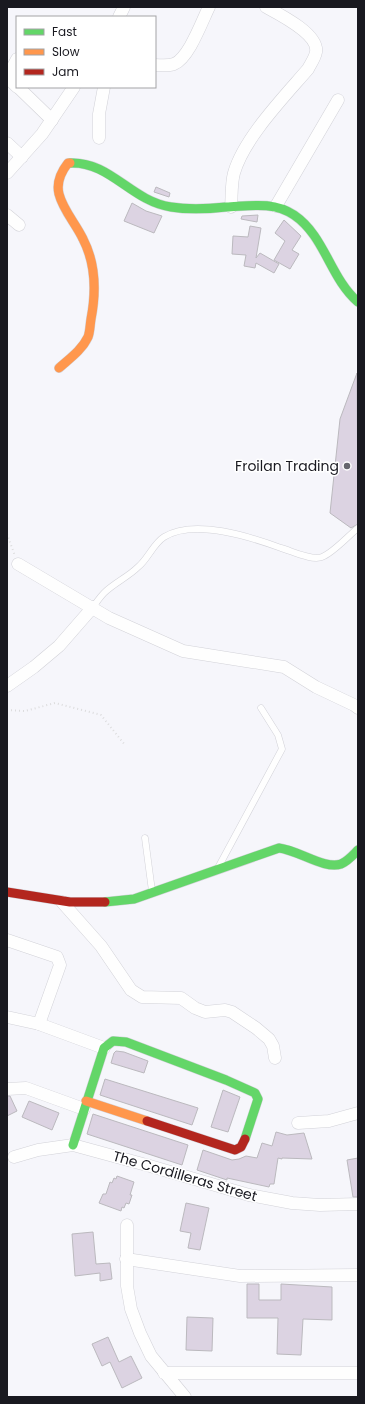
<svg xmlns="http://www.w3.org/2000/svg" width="365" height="1404" font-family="Poppins,sans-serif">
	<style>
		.building { fill: #dcd3e2; stroke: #bbb9be }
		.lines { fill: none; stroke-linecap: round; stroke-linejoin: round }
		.lane-casing { stroke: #d2d2d8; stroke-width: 7 }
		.street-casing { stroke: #d2d2d8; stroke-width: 13 }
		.fast-casing { stroke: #d2d2d8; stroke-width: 10 }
		.slow-casing { stroke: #d2d2d8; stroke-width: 10 }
		.jam-casing { stroke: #d2d2d8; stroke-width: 10 }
		.path { stroke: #dcdcdd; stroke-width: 2; stroke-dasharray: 1 3; stroke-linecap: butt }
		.lane { stroke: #fefefe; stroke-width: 6 }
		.street { stroke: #fefefe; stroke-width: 12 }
		.fast { stroke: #63d668; stroke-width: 9 }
		.slow { stroke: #ff974d; stroke-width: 9 }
		.jam { stroke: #b3261e; stroke-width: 9 }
		.poi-dot { fill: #66666d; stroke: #fff; stroke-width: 1.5 }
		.labels { text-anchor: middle; stroke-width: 3; stroke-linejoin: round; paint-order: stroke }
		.poi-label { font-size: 14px; fill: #191920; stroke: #fff; text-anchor: end }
		.street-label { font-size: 14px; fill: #191920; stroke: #fff }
	</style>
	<rect width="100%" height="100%" fill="#f6f6fb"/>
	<!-- building -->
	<g class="building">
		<path d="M156,187L170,193L169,197L154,192Z"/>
		<path d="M132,203L146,211L162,216L154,233L124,221Z"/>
		<path d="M258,215L257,222L241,219L242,216Z"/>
		<path d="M284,220L301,236L292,250L299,254L290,269L274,260L285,241L275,233Z"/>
		<path d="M250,226L261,228L256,258L260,253L279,264L274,273L256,263L255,268L244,266L246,255L232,254L233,236L248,237Z"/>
		<path d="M357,373L358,524L351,528L330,513L340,419Z"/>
		<path d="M116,1051L124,1052L148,1061L144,1073L111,1063L114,1053Z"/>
		<path d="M105,1079L198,1108L192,1125L100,1095Z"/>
		<path d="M223,1090L240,1097L228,1132L211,1127Z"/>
		<path d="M7,1096H10L17,1111L7,1116Z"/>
		<path d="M29,1101L59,1113L52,1130L22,1117Z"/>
		<path d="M93,1114L188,1145L182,1165L87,1134Z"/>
		<path d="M276,1132L287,1135L304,1133L312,1159L282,1158V1159L278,1158L274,1184H270L269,1187L227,1178V1180L197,1170L203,1150L232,1160L239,1159L246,1156L257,1158L262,1143L272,1146Z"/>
		<path d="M358,1158V1197H353L347,1160Z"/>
		<path d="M117,1176L134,1182L130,1195H132L129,1204L126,1203L124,1208L122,1207L121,1211L99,1203L103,1194H106L110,1182L112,1183L114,1178L116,1179Z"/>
		<path d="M186,1203L209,1208L200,1250L188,1248L191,1233L180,1231Z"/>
		<path d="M93,1232L96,1264L110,1263L112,1279L100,1281V1273L75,1276L72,1234Z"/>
		<path d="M247,1284H259V1300H281V1284L332,1287V1320L303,1319L301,1355L277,1354L278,1318H247Z"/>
		<path d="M187,1317L213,1318L212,1351L186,1350Z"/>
		<path d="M108,1337L119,1362L131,1356L142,1378L122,1388L110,1362L102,1366L92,1344Z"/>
	</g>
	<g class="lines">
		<defs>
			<g id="lane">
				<path d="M93,607C96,603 100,597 104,593C114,583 128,577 138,567C148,559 153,544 164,537C194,518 251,537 281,548C292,551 312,561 322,557C333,553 348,536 358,528"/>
				<path d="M145,838L152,891"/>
				<path d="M219,866L282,749L278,735L261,708"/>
			</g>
			<g id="street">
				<path d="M119,17L124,7"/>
				<path d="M17,59L10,72L12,82L17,87"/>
				<path d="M155,65C161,65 168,66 174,64C189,58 202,21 209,7"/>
				<path d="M18,87L52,120"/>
				<path d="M99,138V114L104,87"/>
				<path d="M7,143L22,157"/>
				<path d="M7,173L42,134L74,87"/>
				<path d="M276,206L338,100"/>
				<path d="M231,207C232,196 231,184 234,173C244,138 284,97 308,69C311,63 315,58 316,52C319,34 279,14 266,7"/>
				<path d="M7,215L19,225"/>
				<path d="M18,564L109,618L183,651L284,667L316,687L354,705L358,708"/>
				<path d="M7,686L34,667L59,646L93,607"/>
				<path d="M62,902L101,946L131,990L142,997L181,998L195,1008L205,1012L225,1010L232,1012L256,1028L269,1039L273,1046L275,1058"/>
				<path d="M7,940L57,957L60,965L39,1024"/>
				<path d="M7,1017L39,1024L104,1048"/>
				<path d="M7,1089L26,1088L84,1109"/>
				<path d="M298,1123L329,1121L358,1113"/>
				<path d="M14,1157L38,1150L73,1145L150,1166L249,1195L292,1203L320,1205L358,1204"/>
				<path d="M127,1225V1286L131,1309L140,1333L151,1356L185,1397"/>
				<path d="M126,1259L240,1276L358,1275"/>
				<path d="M164,1373H358"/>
			</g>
			<g id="fast">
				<path d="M70,163C110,161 131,201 171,207C189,210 208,209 226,207C249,206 273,201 294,215C325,236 330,278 358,302"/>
				<path d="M105,902L134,899L279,848C298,850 325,870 341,864C348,861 353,855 358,850"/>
				<path d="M73,1145L104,1048L113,1041L126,1042L226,1080L255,1093L258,1099L245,1139"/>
			</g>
			<g id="slow">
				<path d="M59,368C69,359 82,350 88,337C90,332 90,325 91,319C96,293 96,264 83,239C76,224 63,210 59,194C56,182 61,172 68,163H70"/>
				<path d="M86,1101L147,1121"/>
			</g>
			<g id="jam">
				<path d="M7,892L70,902H105"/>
				<path d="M147,1121L235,1150L241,1147L245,1139"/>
			</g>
		</defs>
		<!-- lane casing -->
		<use href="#lane" class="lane-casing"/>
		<!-- street casing -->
		<use href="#street" class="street-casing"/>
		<!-- fast casing -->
		<use href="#fast" class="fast-casing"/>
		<!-- slow casing -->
		<use href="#slow" class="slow-casing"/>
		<!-- jam casing -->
		<use href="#jam" class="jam-casing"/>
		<!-- path -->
		<g class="path">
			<path d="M7,534L15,556"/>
			<path d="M7,710L25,711L55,703L101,715L125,745"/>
		</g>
		<!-- lane -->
		<use href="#lane" class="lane"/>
		<!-- street -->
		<use href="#street" class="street"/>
		<!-- fast -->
		<use href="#fast" class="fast"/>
		<!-- slow -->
		<use href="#slow" class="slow"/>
		<!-- jam -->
		<use href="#jam" class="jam"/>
	</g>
	<!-- markers -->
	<circle class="poi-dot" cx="347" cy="466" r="4"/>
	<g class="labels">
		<!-- poi labels -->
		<g class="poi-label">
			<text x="339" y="471">Froilan Trading</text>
		</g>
		<!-- street labels -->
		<g class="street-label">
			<text transform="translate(185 1176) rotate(16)" y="5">The Cordilleras Street</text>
		</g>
	</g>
	<!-- border -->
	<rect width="365" height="1404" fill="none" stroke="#191920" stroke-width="16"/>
	<!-- legend -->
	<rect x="16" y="16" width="140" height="72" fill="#ffffff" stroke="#a3a3a6"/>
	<rect x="24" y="29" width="20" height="6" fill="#63d668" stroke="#a3a3a6"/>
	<text x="52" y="36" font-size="12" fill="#191920">Fast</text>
	<rect x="24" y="49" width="20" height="6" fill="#ff974d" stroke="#a3a3a6"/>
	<text x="52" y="56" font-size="12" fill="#191920">Slow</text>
	<rect x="24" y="69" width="20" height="6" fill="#b3261e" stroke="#a3a3a6"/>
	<text x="52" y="76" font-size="12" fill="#191920">Jam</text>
</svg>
